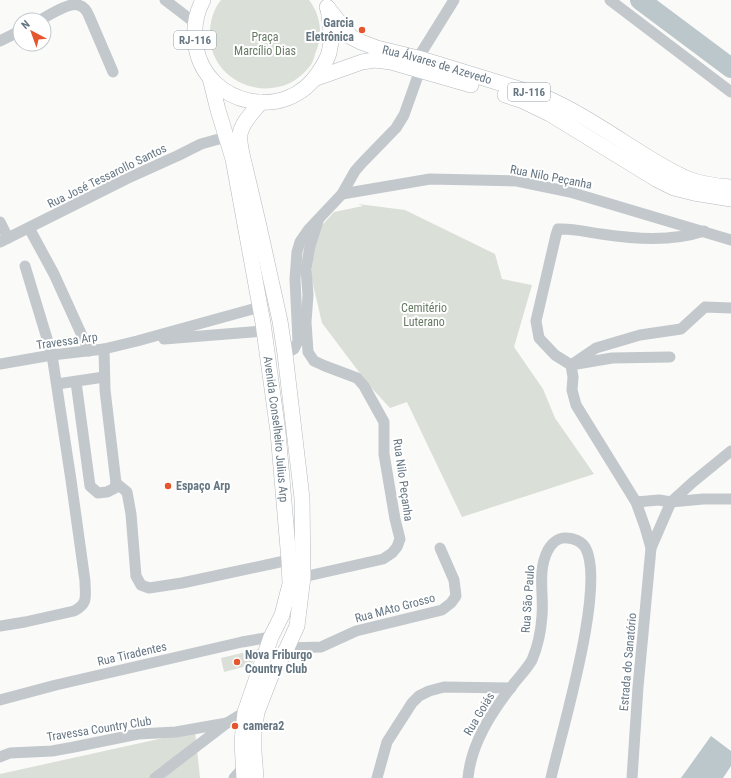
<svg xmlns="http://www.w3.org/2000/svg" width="731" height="778" font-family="'Roboto Condensed',sans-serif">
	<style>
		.green { fill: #dadfd7 }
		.water { fill: #bbc7cb }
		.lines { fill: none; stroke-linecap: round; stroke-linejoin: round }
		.river { stroke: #bbc7cb; stroke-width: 20 }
		.major-casing { stroke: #b5babe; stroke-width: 16 }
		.minor { stroke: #c3c8cc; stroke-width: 11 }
		.major { stroke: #fff; stroke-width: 15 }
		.poi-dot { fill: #e4572e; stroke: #fff; stroke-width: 1.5 }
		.labels { text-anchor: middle; stroke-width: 4; stroke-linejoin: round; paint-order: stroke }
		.shield { fill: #fff; stroke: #939fa8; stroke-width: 1 }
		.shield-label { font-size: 11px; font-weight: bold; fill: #657683 }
		.poi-label { font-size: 12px; font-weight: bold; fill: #657683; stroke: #fff; text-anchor: start }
		.park-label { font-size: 12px; fill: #687a64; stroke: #fff }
		.street-label { font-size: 12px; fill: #657683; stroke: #fff }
	</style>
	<rect width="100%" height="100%" fill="#fafaf8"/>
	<!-- green -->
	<g class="green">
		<path d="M221,0H309C320,14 323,32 317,49C315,53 314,59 312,63C307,71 298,79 290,83C254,100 209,75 210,34C210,22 213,10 221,0Z"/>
		<path d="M358,204L405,210L495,254L502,279L532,285L514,347L543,389L555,418L594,474L462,517L407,402L390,408L368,384L322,323L311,276L316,232L334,212L363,206Z"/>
		<path d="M259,649L251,665L224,672L221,658Z"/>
		<path d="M195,731L200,778H0V774Z"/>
	</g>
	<!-- water -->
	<path class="water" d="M711,736L731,751V766L723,778H681Z"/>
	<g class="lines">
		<!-- river -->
		<path class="river" d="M640,0L731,68"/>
		<defs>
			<g id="major">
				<path d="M203,0C195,15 193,30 196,47C206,106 287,123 319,72C323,66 327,60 329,53C333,38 330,23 328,8"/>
				<path id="s1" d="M327,7L351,37L361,42L377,48L418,58L542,96C578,111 612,135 646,156C659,164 672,172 686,178C700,184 716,186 731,187"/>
				<path id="s2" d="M210,78L218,110L233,159L263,323L278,432L289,560L290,584L282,615L271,637L245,712L242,741L244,778"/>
				<path d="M314,79L362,62L374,60L391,62L471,85"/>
				<path d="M505,95L523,101L550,114L656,179L674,188L694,193L731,199"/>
				<path d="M256,778L254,752V731L257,712L271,676L287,648L297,626L303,577L302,498L285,354L280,321L259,226L242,154C241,148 239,141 240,135C241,123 254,111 261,102"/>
			</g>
		</defs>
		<!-- major casing -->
		<use href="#major" class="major-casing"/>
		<!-- minor -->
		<g class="minor">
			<path d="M165,0L195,23"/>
			<path d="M610,0L731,92"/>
			<path d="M40,20C48,16 69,2 78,5C84,6 87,11 89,16L113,72"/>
			<path d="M0,41L20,31"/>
			<path d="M418,58L454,0"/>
			<path d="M342,194L430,179L517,181L570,192L731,240"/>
			<path d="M0,222L8,238"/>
			<path d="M29,228L54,274L89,351"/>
			<path d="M0,242L126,179L177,156L201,144L226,137"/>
			<path d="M164,339L264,331"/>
			<path d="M285,354L294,349L298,341L295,279L297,252L300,242L309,229L342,194L355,171L362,163L396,128L404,115L420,70"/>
			<path d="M670,357L612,358L571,365L555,355L539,338L536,321L556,235L558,229C573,228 586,232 601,234C635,239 671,242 704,231"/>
			<path d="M574,363L596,348L640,335L681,329L705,307L731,308"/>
			<path d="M0,364L52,355L104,349L137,341L260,307"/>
			<path d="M571,365L573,377L572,390L576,405L636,502L645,527L651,548"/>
			<path d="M76,382L90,486L98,493L107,492L115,488L116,483L105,390L104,349"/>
			<path d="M57,384L104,377"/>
			<path d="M116,483L127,492L131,514L136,576L141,585L149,588L182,583L289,560"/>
			<path d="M636,502L659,500L671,502L703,499H731"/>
			<path d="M303,577L383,559L392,553L397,547L400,539L395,519L384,454V422L364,386L357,378L325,366L314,361L308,352L306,322L308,295L306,269L310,246L318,221"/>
			<path d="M0,626L25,622L74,611C89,603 85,596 85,581L71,480L52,355L25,266"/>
			<path d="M287,648L321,647L356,631L442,610L451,603L456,596L454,580L440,548"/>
			<path d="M0,700L56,685L242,642L271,637"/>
			<path d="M0,757L10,753L52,751L74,747L138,734L176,732L227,723"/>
			<path d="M155,778L227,723L245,712"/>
			<path d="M234,778L243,768"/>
			<path d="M377,778L387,742L412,703L419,696L429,691L444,687L511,688"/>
			<path d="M468,778C471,744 491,713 512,686C518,678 527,669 532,660C538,646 541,631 542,616C544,594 537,571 548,550C552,543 559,537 567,538C573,538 581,541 585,547C607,584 561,733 551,778"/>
			<path d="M632,778L638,687L651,548L671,502L693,482L731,451"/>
		</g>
		<!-- major -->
		<use href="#major" class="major"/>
	</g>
	<!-- markers -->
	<g class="poi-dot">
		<circle cx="362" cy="30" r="4"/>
		<circle cx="168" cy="486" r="4"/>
		<circle cx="237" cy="662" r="4"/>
		<circle cx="235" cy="726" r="4"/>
	</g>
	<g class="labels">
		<!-- shield labels -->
		<g class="shield">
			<rect x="174" y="31" width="42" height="18" rx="3"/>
			<rect x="508" y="83" width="42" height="18" rx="3"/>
		</g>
		<g class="shield-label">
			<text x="195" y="44">RJ-116</text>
			<text x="529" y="96">RJ-116</text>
		</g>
		<!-- poi labels -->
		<g class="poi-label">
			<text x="354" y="27" text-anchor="end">Garcia<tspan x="354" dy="14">Eletrônica</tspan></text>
			<text x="176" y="490">Espaço Arp</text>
			<text x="245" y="659">Nova Friburgo<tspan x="245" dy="14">Country Club</tspan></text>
			<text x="243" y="730">camera2</text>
		</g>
		<!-- park labels -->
		<g class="park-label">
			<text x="265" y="41">Praça<tspan x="265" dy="14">Marcílio Dias</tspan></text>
			<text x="424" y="312">Cemitério<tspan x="424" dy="14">Luterano</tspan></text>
		</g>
		<!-- street labels -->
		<g class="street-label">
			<text dy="4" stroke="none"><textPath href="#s1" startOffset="129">Rua Álvares de Azevedo</textPath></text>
			<text transform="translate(107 176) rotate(-26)" y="4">Rua José Tessarollo Santos</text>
			<text transform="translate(551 177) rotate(11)" y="4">Rua Nilo Peçanha</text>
			<text transform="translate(67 341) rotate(-8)" y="4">Travessa Arp</text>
			<text dy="4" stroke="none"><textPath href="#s2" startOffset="358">Avenida Conselheiro Julius Arp</textPath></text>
			<text transform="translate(403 480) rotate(82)" y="4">Rua Nilo Peçanha</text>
			<text transform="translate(528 599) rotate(-86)" y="4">Rua São Paulo</text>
			<text transform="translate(395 608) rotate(-15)" y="4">Rua MAto Grosso</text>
			<text transform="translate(132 654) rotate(-13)" y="4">Rua Tiradentes</text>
			<text transform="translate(628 662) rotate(-85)" y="4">Estrada do Sanatório</text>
			<text transform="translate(479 714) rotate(-59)" y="4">Rua Goiás</text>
			<text transform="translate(99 729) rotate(-9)" y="4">Travessa Country Club</text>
		</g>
	</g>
	<!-- north arrow -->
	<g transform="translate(32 32) rotate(319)"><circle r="19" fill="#ffffff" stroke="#c1c8cd"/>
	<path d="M0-3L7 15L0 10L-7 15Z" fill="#e4572e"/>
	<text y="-6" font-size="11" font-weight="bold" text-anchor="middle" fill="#657683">N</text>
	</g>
</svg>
